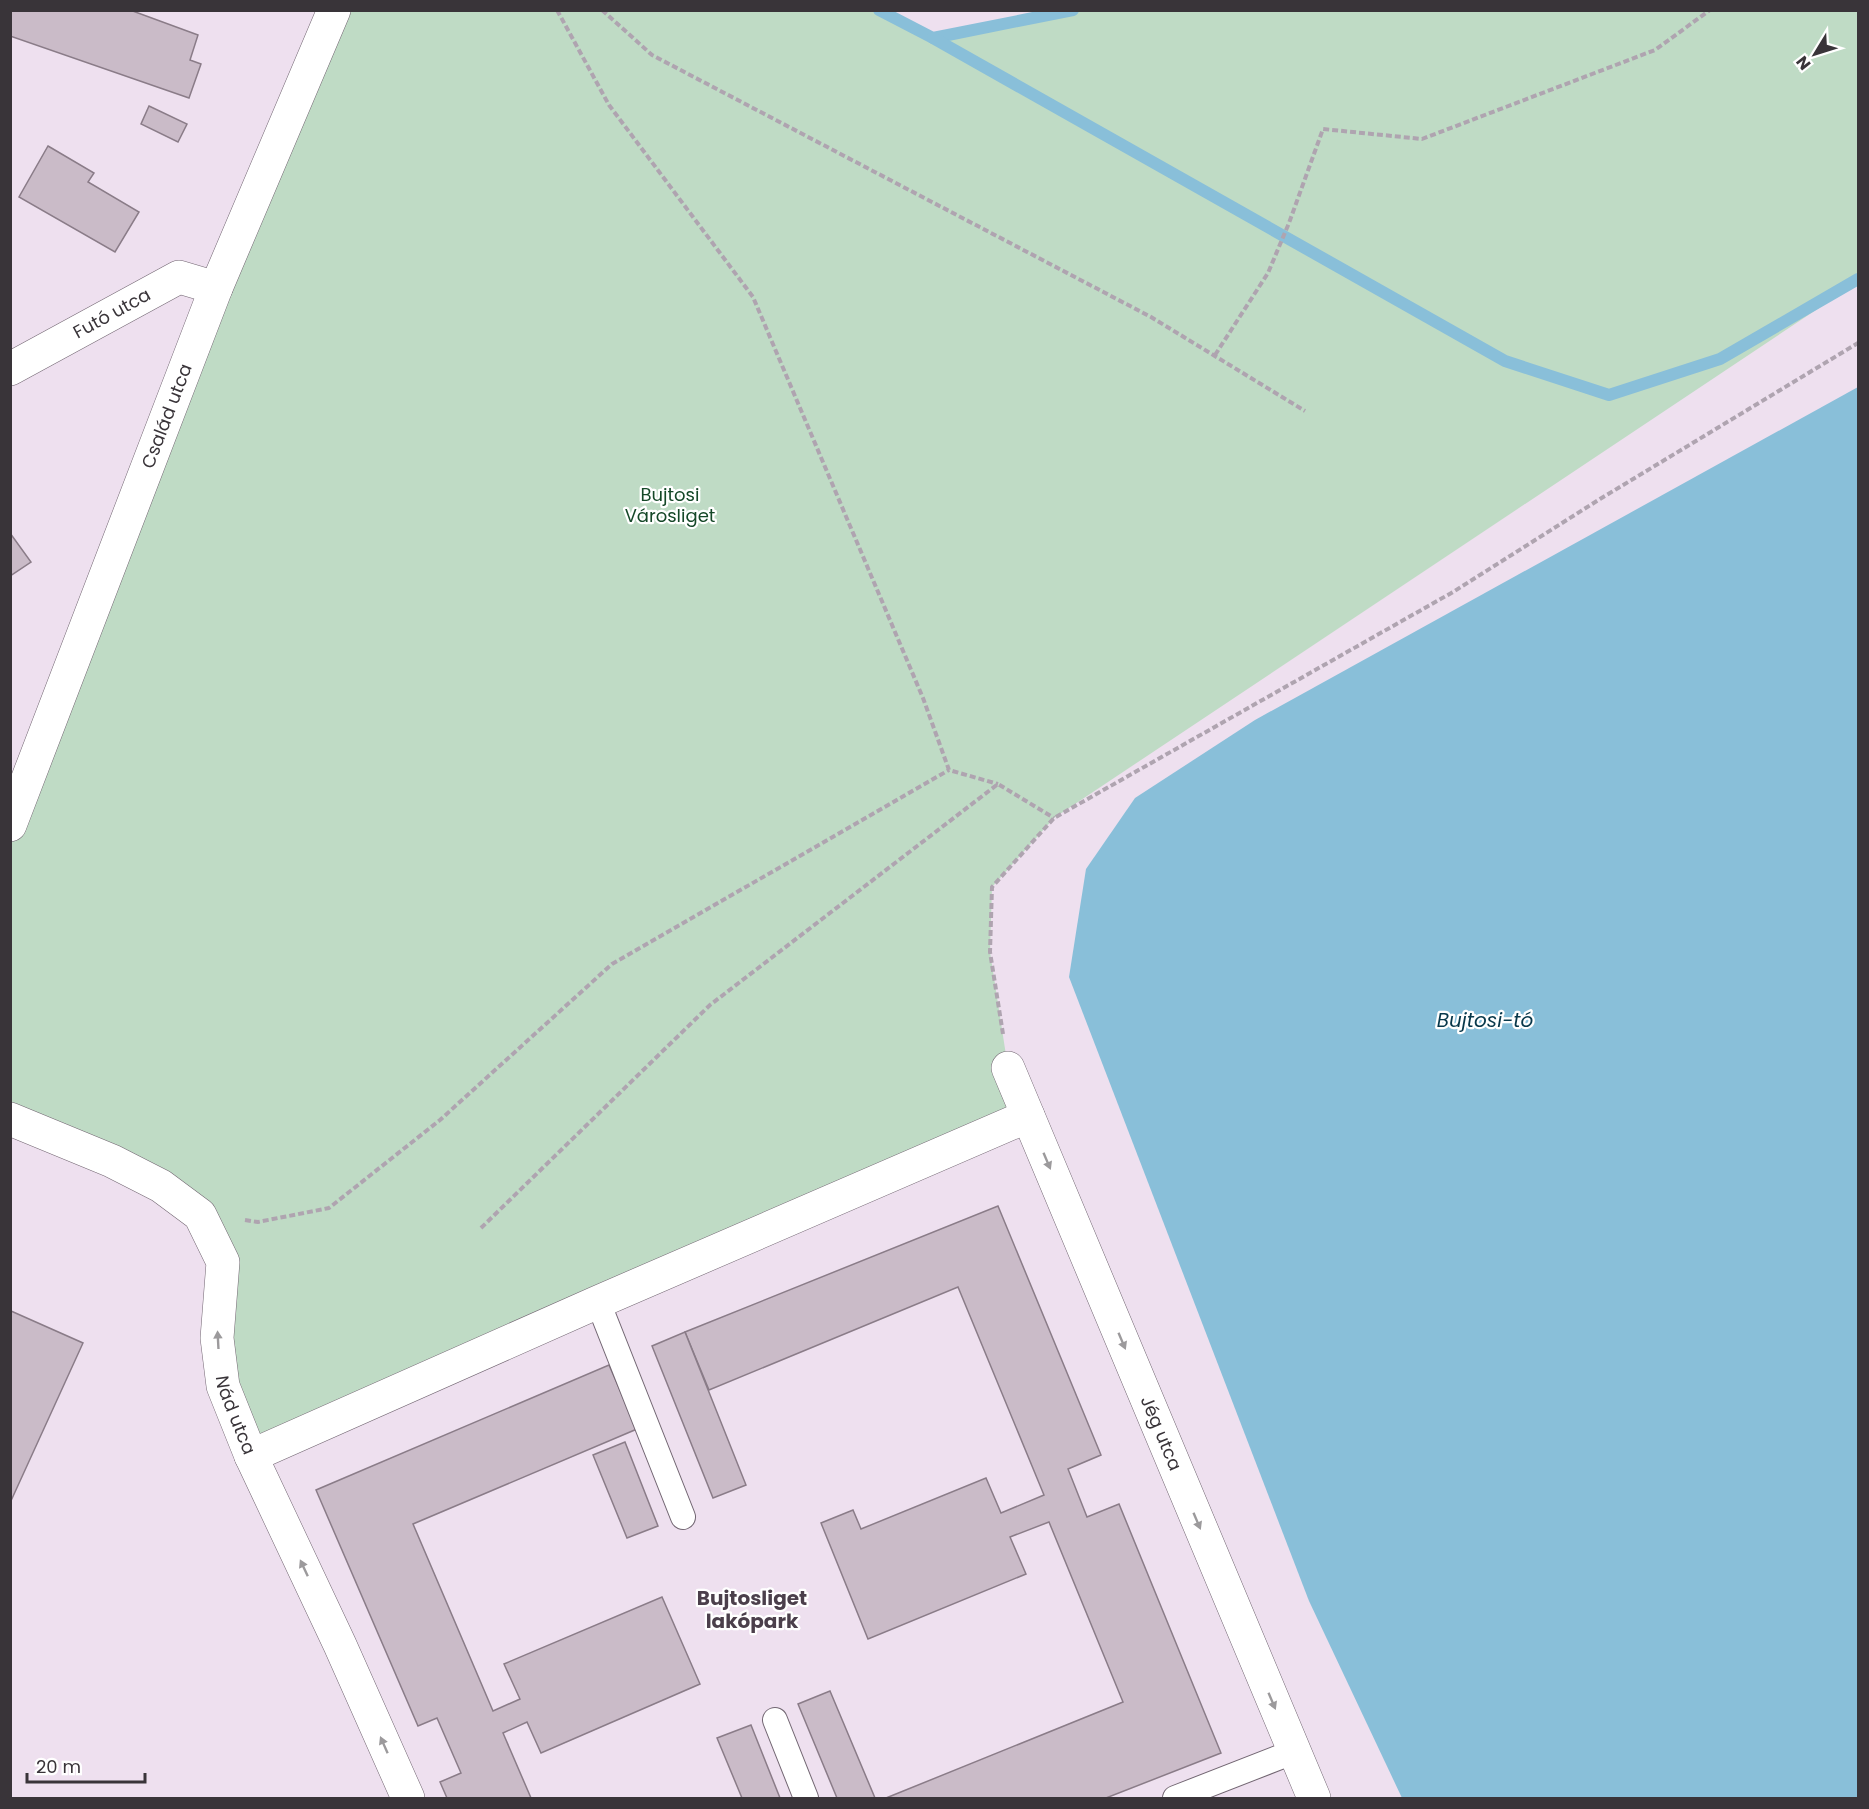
<svg xmlns="http://www.w3.org/2000/svg" width="1869" height="1809" font-family="Poppins,sans-serif">
	<style>
		.green { fill: #bfdbc5 }
		.water { fill: #89bfd9 }
		.lines { fill: none; stroke-linecap: round; stroke-linejoin: round }
		.stream { stroke: #89bfd9; stroke-width: 12 }
		.building { fill: #cabbc8; stroke: #8a7c88; stroke-width: 1.5 }
		.lane-casing { stroke: #726672; stroke-width: 26 }
		.street-casing { stroke: #726672; stroke-width: 34 }
		.path { stroke: #afa4b0; stroke-width: 4; stroke-dasharray: 6 3; stroke-linecap: butt }
		.lane { stroke: #fff; stroke-width: 24 }
		.street { stroke: #fff; stroke-width: 33 }
		.oneway { fill: #9c9a9c }
		.labels { text-anchor: middle; stroke-width: 4.5; stroke-linejoin: round; paint-order: stroke }
		.street-label { font-size: 18px; fill: #393439; stroke: #fff }
		.park-label { font-size: 18px; fill: #154828; stroke: #fff }
		.water-label { font-size: 20px; font-style: italic; fill: #08384b; stroke: #fff }
		.neighbourhood-label { font-size: 20px; font-weight: bold; fill: #4b3f4b; stroke: #fff }
	</style>
	<rect width="100%" height="100%" fill="#eee0ef"/>
	<!-- green -->
	<path class="green" d="M879,10L933,38L1073,10L1858,11V282L1054,818L992,887L990,952L1008,1068L1028,1116L251,1456L200,1215L11,1119L10,831L335,11Z"/>
	<!-- water -->
	<path class="water" d="M1858,387V1798H1402L1309,1601L1069,977L1086,869L1135,798L1255,720Z"/>
	<g class="lines">
		<!-- stream -->
		<g class="stream">
			<path d="M879,10L933,38L1073,10"/>
			<path d="M933,38L1505,361L1609,395L1720,359L1858,279"/>
		</g>
	</g>
	<!-- building -->
	<g class="building">
		<path d="M10,10H130L198,35L190,60L201,64L189,98L10,36Z"/>
		<path d="M149,106L187,124L178,142L141,124Z"/>
		<path d="M48,146L94,173L88,182L139,212L115,252L19,197Z"/>
		<path d="M10,533L31,562L10,576Z"/>
		<path d="M998,1206L1101,1455L1068,1469L1087,1517L1119,1504L1221,1753L1106,1798H886L1123,1702L1049,1522L1010,1537L1026,1574L868,1639L821,1523L853,1510L861,1529L986,1478L1001,1513L1044,1495L958,1287L709,1390L685,1332Z"/>
		<path d="M11,1311L83,1343L10,1503V1312Z"/>
		<path d="M685,1332L746,1485L713,1498L652,1346Z"/>
		<path d="M609,1365L637,1429L413,1524L493,1711L520,1699L504,1664L662,1597L700,1684L541,1753L527,1722L503,1733L531,1798H447L440,1782L461,1773L437,1718L418,1726L316,1490Z"/>
		<path d="M625,1442L658,1526L627,1538L593,1455Z"/>
		<path d="M830,1691L875,1798H837L798,1704Z"/>
		<path d="M751,1725L780,1798H742L717,1738Z"/>
	</g>
	<g class="lines">
		<defs>
			<g id="lane">
				<path d="M598,1302L683,1517"/>
				<path d="M775,1720L806,1798"/>
				<path d="M1175,1798L1293,1752"/>
			</g>
			<g id="street">
				<path id="s1" d="M10,369L179,277L216,288"/>
				<path id="s2" d="M10,825L216,288L334,10"/>
				<path id="s3" d="M1008,1068L1314,1798"/>
				<path id="s4" d="M10,1119L112,1161L161,1186L200,1215L223,1262L217,1338L223,1386L251,1456L340,1645L408,1798"/>
				<path d="M251,1456L598,1302L1028,1116"/>
			</g>
		</defs>
		<!-- lane casing -->
		<use href="#lane" class="lane-casing"/>
		<!-- street casing -->
		<use href="#street" class="street-casing"/>
		<!-- path -->
		<g class="path">
			<path d="M557,10L609,105L753,297L923,698L949,770L998,784"/>
			<path d="M602,10L652,55L1151,317L1305,411"/>
			<path d="M1215,355L1268,273L1289,223L1323,129L1422,139L1655,50L1710,10"/>
			<path d="M1003,1034L990,952L992,887L1054,818L1453,592L1600,499L1858,343"/>
			<path d="M245,1220L258,1222L329,1208L440,1120L612,964L949,770"/>
			<path d="M481,1228L710,1005L998,784L1054,818"/>
		</g>
		<!-- lane -->
		<use href="#lane" class="lane"/>
		<!-- street -->
		<use href="#street" class="street"/>
	</g>
	<!-- one-way arrows -->
	<defs><path id="oneway-solid" d="M-6-.8H1V-3.2L6.5 0L1 3.2V.8H-6Z" transform="scale(1.5)"/></defs>
	<g class="oneway">
		<use href="#oneway-solid" transform="translate(1047 1161) rotate(67)"/>
		<use href="#oneway-solid" transform="translate(218 1340) rotate(-93)"/>
		<use href="#oneway-solid" transform="translate(1122 1341) rotate(67)"/>
		<use href="#oneway-solid" transform="translate(1197 1521) rotate(67)"/>
		<use href="#oneway-solid" transform="translate(304 1568) rotate(-115)"/>
		<use href="#oneway-solid" transform="translate(1272 1701) rotate(67)"/>
		<use href="#oneway-solid" transform="translate(384 1745) rotate(-114)"/>
	</g>
	<g class="labels">
		<!-- street labels -->
		<g class="street-label">
			<text dy="6" stroke="none"><textPath href="#s1" startOffset="116">Futó utca</textPath></text>
			<text dy="6" stroke="none"><textPath href="#s2" startOffset="438">Család utca</textPath></text>
			<text dy="6" stroke="none"><textPath href="#s4" startOffset="422">Nád utca</textPath></text>
			<text dy="6" stroke="none"><textPath href="#s3" startOffset="396">Jég utca</textPath></text>
		</g>
		<!-- park labels -->
		<g class="park-label">
			<text x="670" y="501">Bujtosi<tspan x="670" dy="21">Városliget</tspan></text>
		</g>
		<!-- water labels -->
		<g class="water-label">
			<text x="1485" y="1027">Bujtosi-tó</text>
		</g>
		<!-- neighbourhood labels -->
		<g class="neighbourhood-label">
			<text x="752" y="1605">Bujtosliget<tspan x="752" dy="23">lakópark</tspan></text>
		</g>
	</g>
	<!-- border -->
	<rect width="1869" height="1809" fill="none" stroke="#393439" stroke-width="24"/>
	<!-- north arrow -->
	<g transform="translate(1815 54) rotate(232)" stroke="#ffffff" stroke-width="4.5" paint-order="stroke">
	<path d="M0-4.5L10 22L0 15L-10 22Z" fill="#393439"/>
	<text y="-9" font-size="16" font-weight="bold" text-anchor="middle" fill="#393439">N</text>
	</g>
	<!-- scale -->
	<path d="M27 1773v9h118v-9" fill="none" stroke="#393439" stroke-width="3"/>
	<text x="36" y="1773" font-size="18" fill="#393439" stroke="#ffffff" stroke-width="4.5" paint-order="stroke">20 m</text>
</svg>
